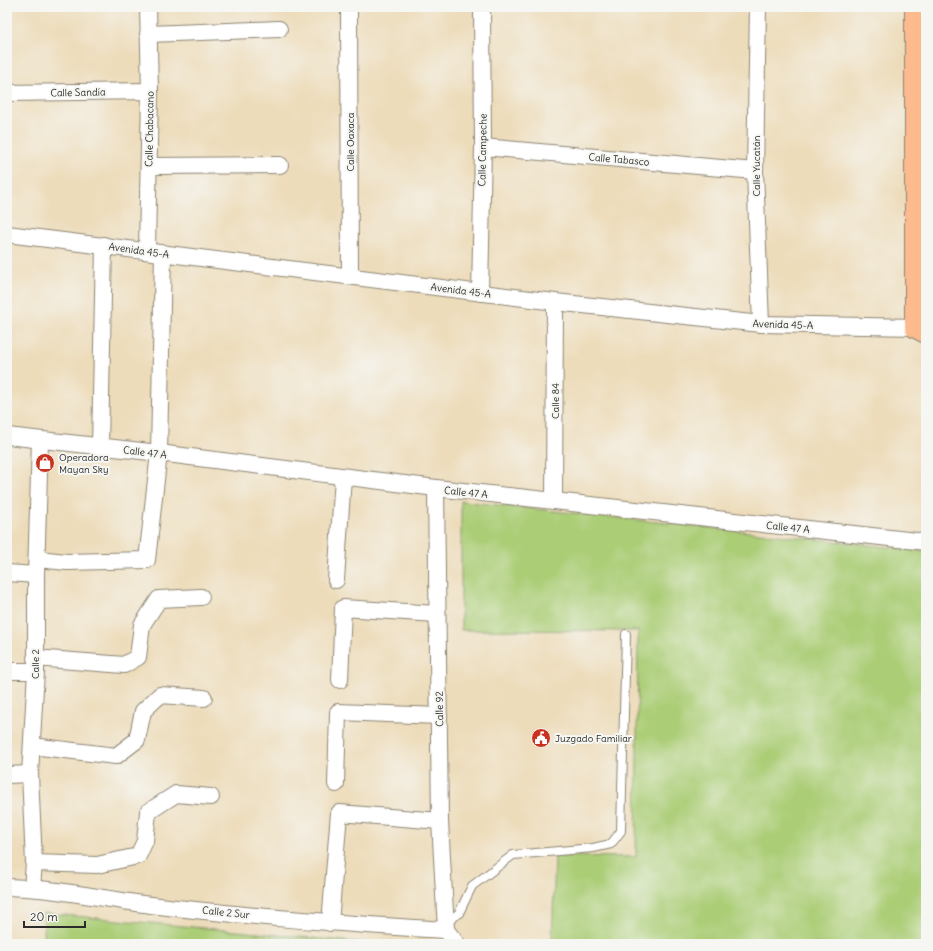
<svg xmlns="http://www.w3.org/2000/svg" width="933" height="951" font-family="Delius,sans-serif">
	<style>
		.green { fill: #abcd76; stroke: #6b7c50 }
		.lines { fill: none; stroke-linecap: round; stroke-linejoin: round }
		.service-casing { stroke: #8c8472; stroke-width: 10 }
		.minor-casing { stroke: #8c8472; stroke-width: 18 }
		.primary-casing { stroke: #8c8472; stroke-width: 24 }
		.service { stroke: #fff; stroke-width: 8 }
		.minor { stroke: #fff; stroke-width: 16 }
		.primary { stroke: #fcba8e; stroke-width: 22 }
		.labels { text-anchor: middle; stroke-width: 4; stroke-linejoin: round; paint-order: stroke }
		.street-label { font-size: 10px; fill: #2b2b2b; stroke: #f6f6f2 }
		.poi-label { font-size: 10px; fill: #2b2b2b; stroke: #f6f6f2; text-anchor: start }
	</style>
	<rect width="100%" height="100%" fill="#f6f6f2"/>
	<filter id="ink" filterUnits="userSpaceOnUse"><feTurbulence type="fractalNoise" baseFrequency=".025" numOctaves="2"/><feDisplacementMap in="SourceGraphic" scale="8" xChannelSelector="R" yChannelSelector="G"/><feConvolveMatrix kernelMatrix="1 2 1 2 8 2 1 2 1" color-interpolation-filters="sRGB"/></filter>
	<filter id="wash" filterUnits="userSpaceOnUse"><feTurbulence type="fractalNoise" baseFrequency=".012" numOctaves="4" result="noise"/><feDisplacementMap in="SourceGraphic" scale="16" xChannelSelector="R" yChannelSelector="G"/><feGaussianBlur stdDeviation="0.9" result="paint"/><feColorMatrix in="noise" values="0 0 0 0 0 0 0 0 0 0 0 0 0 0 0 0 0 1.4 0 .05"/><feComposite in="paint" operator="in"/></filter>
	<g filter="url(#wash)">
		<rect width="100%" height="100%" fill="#eddcba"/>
		<!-- green -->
		<g class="green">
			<path d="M461,501L926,551V944H552L555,856L636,857L638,631L461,630Z"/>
			<path d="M43,913L375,944H45Z"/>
		</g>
	</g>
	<g filter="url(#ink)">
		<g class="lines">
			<defs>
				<path id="service" d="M445,924L459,913L472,886L513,855L593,848L611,844L621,831L626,634"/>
				<g id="minor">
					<path d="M349,7L350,276"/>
					<path d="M758,7L755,171L761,324"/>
					<path d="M148,34L279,29"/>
					<path d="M7,93L150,91"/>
					<path d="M483,147L755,171"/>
					<path d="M149,166L280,165"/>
					<path d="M7,234L555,302L761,324L916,327"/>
					<path d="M147,250L150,91L148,7"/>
					<path d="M480,293L483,147L482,7"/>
					<path d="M7,436L159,453L436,488L926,542"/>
					<path d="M100,447L104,245"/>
					<path d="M436,488L440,821L446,930"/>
					<path d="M554,501L555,302"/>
					<path d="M37,559L67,562L147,560L159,453L163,253"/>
					<path d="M7,573L36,575"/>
					<path d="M336,580L343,477"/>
					<path d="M35,658L124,665L138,657L142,625L159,599L201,597"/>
					<path d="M7,671H36"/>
					<path d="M340,680L343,608L437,614"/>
					<path d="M32,746L116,756L137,740L143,711L160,695L204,698"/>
					<path d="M7,775L30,774"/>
					<path d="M336,784L338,712L439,716"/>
					<path d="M34,863L97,865L138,856L145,841L148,812L176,794L211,797"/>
					<path d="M7,887C55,888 103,899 151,905C249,917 347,924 446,930"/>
					<path d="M32,888L34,863L30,774L36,671V575L40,440"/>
					<path d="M330,923L339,813L440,821"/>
					<path d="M446,930L457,944"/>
				</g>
				<path id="primary" d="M916,7V327L926,332"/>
			</defs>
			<!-- service casing -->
			<use href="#service" class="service-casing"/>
			<!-- minor casing -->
			<use href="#minor" class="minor-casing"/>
			<!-- primary casing -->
			<use href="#primary" class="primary-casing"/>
			<!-- service -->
			<use href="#service" class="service"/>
			<!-- minor -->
			<use href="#minor" class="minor"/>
			<!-- primary -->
			<use href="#primary" class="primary"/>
		</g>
	</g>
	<!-- icons -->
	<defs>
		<symbol id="shop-disc" viewBox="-11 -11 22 22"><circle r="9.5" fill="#c8321e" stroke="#f6f6f2"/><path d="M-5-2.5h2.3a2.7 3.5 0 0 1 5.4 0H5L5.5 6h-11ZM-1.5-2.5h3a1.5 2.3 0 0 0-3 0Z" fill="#fff"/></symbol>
		<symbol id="civic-disc" viewBox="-11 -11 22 22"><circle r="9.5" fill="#c8321e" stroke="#f6f6f2"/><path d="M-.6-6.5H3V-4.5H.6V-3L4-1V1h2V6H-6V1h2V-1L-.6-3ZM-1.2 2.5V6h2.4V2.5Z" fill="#fff"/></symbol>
	</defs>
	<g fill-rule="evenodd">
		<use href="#shop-disc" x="34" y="452" width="22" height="22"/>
		<use href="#civic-disc" x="530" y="727" width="22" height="22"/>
	</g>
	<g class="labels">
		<!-- street labels -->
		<g class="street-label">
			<text transform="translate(78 92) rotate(-1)" y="4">Calle Sandía</text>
			<text transform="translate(149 129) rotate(-89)" y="4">Calle Chabacano</text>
			<text transform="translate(350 142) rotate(-90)" y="4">Calle Oaxaca</text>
			<text transform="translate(482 150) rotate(-89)" y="4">Calle Campeche</text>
			<text transform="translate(619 159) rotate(5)" y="4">Calle Tabasco</text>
			<text transform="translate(756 166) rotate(-90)" y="4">Calle Yucatán</text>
			<text transform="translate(139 250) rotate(8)" y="4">Avenida 45-A</text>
			<text transform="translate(461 290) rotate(7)" y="4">Avenida 45-A</text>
			<text transform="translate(783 324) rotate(2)" y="4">Avenida 45-A</text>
			<text transform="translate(555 401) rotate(-90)" y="4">Calle 84</text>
			<text transform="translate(145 452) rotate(7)" y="4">Calle 47 A</text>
			<text transform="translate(466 492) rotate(6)" y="4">Calle 47 A</text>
			<text transform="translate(788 527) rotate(6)" y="4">Calle 47 A</text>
			<text transform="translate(35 664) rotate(-90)" y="4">Calle 2</text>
			<text transform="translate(439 709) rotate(-91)" y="4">Calle 92</text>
			<text transform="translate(226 912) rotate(6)" y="4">Calle 2 Sur</text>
		</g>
		<!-- poi labels -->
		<g class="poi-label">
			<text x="59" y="461">Operadora<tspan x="59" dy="12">Mayan Sky</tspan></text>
			<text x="555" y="742">Juzgado Familiar</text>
		</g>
	</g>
	<!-- margin -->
	<rect width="933" height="951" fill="none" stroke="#f6f6f2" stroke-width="24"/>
	<!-- scale -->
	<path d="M24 921v6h61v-6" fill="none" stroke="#2b2b2b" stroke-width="2"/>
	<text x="30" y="921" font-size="12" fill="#2b2b2b" stroke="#f6f6f2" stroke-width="3" paint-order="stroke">20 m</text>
</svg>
